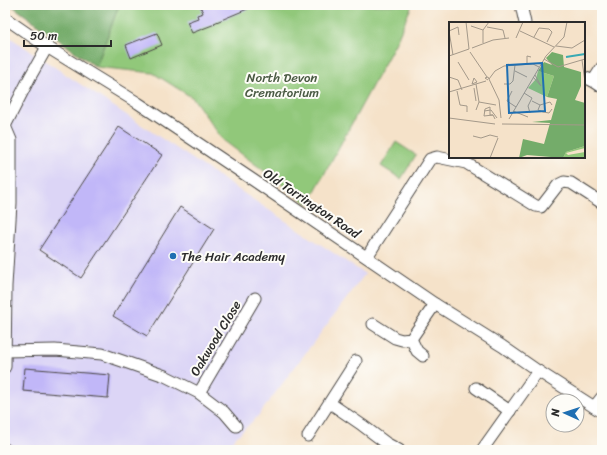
<svg xmlns="http://www.w3.org/2000/svg" width="607" height="455" font-family="Sriracha,sans-serif">
	<style>
		.built { fill: #dcd5f6 }
		.green { fill: #91c87a; stroke: #5e7a52 }
		.forest { fill: #74ac6a; stroke: #506c4a }
		.building { fill: #c1b7f8 }
		.lines { fill: none; stroke-linecap: round; stroke-linejoin: round }
		.minor-casing { stroke: #494643; stroke-width: 13 }
		.minor { stroke: #fff; stroke-width: 11 }
		.poi-dot { fill: #1f6fb2; stroke: #fdfcf7; stroke-width: 1.5 }
		.labels { text-anchor: middle; stroke-width: 4; stroke-linejoin: round; paint-order: stroke }
		.park-label { font-size: 13px; fill: #4a5a43; stroke: #fdfcf7 }
		.street-label { font-size: 13px; fill: #2b2b2b; stroke: #fdfcf7 }
		.poi-label { font-size: 13px; fill: #2b2b2b; stroke: #fdfcf7; text-anchor: start }
		.inset-river { fill: none; stroke: #39aab3; stroke-width: 2 }
		.inset-road { fill: none; stroke: #a4998a; stroke-width: 1 }
		.view { fill: #1f6fb2; fill-opacity: 0.15; stroke: #1f6fb2; stroke-width: 2 }
		.inset-edge { fill: none; stroke: #2b2b2b; stroke-width: 2 }
	</style>
	<rect width="100%" height="100%" fill="#fdfcf7"/>
	<filter id="ink" filterUnits="userSpaceOnUse"><feTurbulence type="fractalNoise" baseFrequency=".025" numOctaves="2"/><feDisplacementMap in="SourceGraphic" scale="8" xChannelSelector="R" yChannelSelector="G"/><feConvolveMatrix kernelMatrix="1 2 1 2 8 2 1 2 1" color-interpolation-filters="sRGB"/></filter>
	<filter id="wash" filterUnits="userSpaceOnUse"><feTurbulence type="fractalNoise" baseFrequency=".012" numOctaves="4" result="noise"/><feDisplacementMap in="SourceGraphic" scale="16" xChannelSelector="R" yChannelSelector="G"/><feGaussianBlur stdDeviation="0.9" result="paint"/><feColorMatrix in="noise" values="0 0 0 0 0 0 0 0 0 0 0 0 0 0 0 0 0 1.4 0 .05"/><feComposite in="paint" operator="in"/></filter>
	<g filter="url(#wash)">
		<rect width="100%" height="100%" fill="#f5e2c9"/>
		<!-- built -->
		<path class="built" d="M5,34L365,274L258,416L232,441L231,450H5Z"/>
		<!-- green -->
		<g class="green">
			<path d="M119,5H412L395,44L308,204L223,140L193,98L153,73L96,67Z"/>
			<path d="M396,142L416,155L401,179L381,166Z"/>
		</g>
		<!-- forest -->
		<path class="forest" d="M11,5H119L96,67Z"/>
		<g id="blocks">
			<!-- building -->
			<g class="building">
				<path d="M200,5H257L214,23L215,24L192,33L187,22L198,18L197,15L203,13Z"/>
				<path d="M157,33L162,45L131,58L126,45Z"/>
				<path d="M119,127L162,155L81,278L39,250Z"/>
				<path d="M180,207L214,229L147,336L113,316Z"/>
				<path d="M25,368L110,375L108,398L23,391Z"/>
			</g>
		</g>
	</g>
	<g filter="url(#ink)">
		<use href="#blocks" fill-opacity="0" stroke="#494643" stroke-width="1"/>
		<g class="lines">
			<defs>
				<g id="minor">
					<path d="M521,5L525,23"/>
					<path d="M5,18L47,47L138,103L253,180L435,304L502,346L538,371L602,412"/>
					<path d="M584,77L593,81L602,67"/>
					<path d="M593,81L602,87"/>
					<path d="M5,126L11,140V203L6,286L5,367"/>
					<path d="M5,126L30,77L47,47"/>
					<path d="M367,257L375,244L430,159L437,157L466,163L536,206L541,207L558,185L564,182L571,183L602,203"/>
					<path d="M373,324L395,338L402,340L411,339L435,304"/>
					<path d="M411,339L417,351L423,356"/>
					<path d="M5,351L55,350L102,354L131,364L165,376L199,393L224,412L236,426"/>
					<path d="M476,388L510,411"/>
					<path d="M199,393L255,298"/>
					<path d="M330,403L362,425L386,443L399,450"/>
					<path d="M594,407L602,397"/>
					<path d="M308,436L356,361"/>
					<path d="M5,449V450"/>
					<path d="M482,450L538,371"/>
				</g>
			</defs>
			<!-- minor casing -->
			<use href="#minor" class="minor-casing"/>
			<!-- minor -->
			<use href="#minor" class="minor"/>
		</g>
	</g>
	<!-- markers -->
	<circle class="poi-dot" cx="173" cy="256" r="4"/>
	<g class="labels">
		<!-- park labels -->
		<g class="park-label">
			<text x="282" y="82">North Devon<tspan x="282" dy="15">Crematorium</tspan></text>
		</g>
		<!-- street labels -->
		<g class="street-label">
			<text transform="translate(312 203) rotate(34)" y="5">Old Torrington Road</text>
			<text transform="translate(215 338) rotate(-59)" y="5">Oakwood Close</text>
		</g>
		<!-- poi labels -->
		<g class="poi-label">
			<text x="181" y="261">The Hair Academy</text>
		</g>
	</g>
	<!-- overview -->
	<g transform="translate(449 22)">
		<rect width="136" height="136" fill="#f5e2c9"/>
		<path d="M89,49L105,54L98,75L79,66L87,57ZM136,124V126L117,131L119,133L136,130V136H114L117,130Z" fill="#91c87a"/>
		<path d="M103,30L114,33L115,45L132,50V64L126,78L136,81V124L117,130L114,136L78,133L70,136L74,117L95,122L101,101L83,100L102,98L108,77L98,75L105,54L89,49L95,40L103,43L97,36Z" fill="#74ac6a"/>
		<path class="inset-river" d="M117,35L136,32"/>
		<path class="inset-road" d="M17,0L20,27M22,4L34,8M38,5L54,8L56,16M0,9L4,33M0,9L9,5L10,13M71,9L105,25M85,15L90,6L100,7L103,10L98,20M67,16L74,0M34,21V8L40,0M107,24L123,26L136,18M23,26L44,18L60,16M21,30L38,55M0,34L20,27M95,37L109,45L136,37M133,38L136,60M9,40L20,58M78,43V34L82,35M66,49L78,55M0,55L9,58L13,68M84,55L92,64L86,53M25,56L28,60L23,62L25,56M40,57L46,49L55,44L84,42L90,45M39,58L36,56L39,55L50,78L52,96M55,62H61L64,59L66,43M25,66L27,79M8,69L11,83L18,84V90M63,69L58,79L67,85M0,70L37,59M75,71L83,76L79,84L81,91M83,79L91,83L89,88L94,90L100,91L103,87M30,80L47,83M91,83L101,80L103,83M27,88L30,80L27,62M35,89L42,88L48,96M64,89L79,95M44,93H41V85L36,87L35,94L44,93L46,97M0,96L46,102M60,97L97,34L115,15L118,0M53,102L136,103M24,114L32,116L41,113L49,115M41,136L49,116"/>
		<path class="view" d="M93,41L96,89L60,91L58,43Z"/>
		<rect width="136" height="136" class="inset-edge"/>
	</g>
	<!-- margin -->
	<rect width="607" height="455" fill="none" stroke="#fdfcf7" stroke-width="20"/>
	<!-- north arrow -->
	<g transform="translate(565 413) rotate(273)"><circle r="19" fill="#fdfcf7" stroke="#a9a8a5"/>
	<path d="M0-3L7 15L0 10L-7 15Z" fill="#1f6fb2"/>
	<text y="-6" font-size="11" font-weight="bold" text-anchor="middle" fill="#2b2b2b">N</text>
	</g>
	<!-- scale -->
	<path d="M24 40v6h87v-6" fill="none" stroke="#2b2b2b" stroke-width="2"/>
	<text x="30" y="40" font-size="12" fill="#2b2b2b" stroke="#fdfcf7" stroke-width="3" paint-order="stroke">50 m</text>
</svg>
